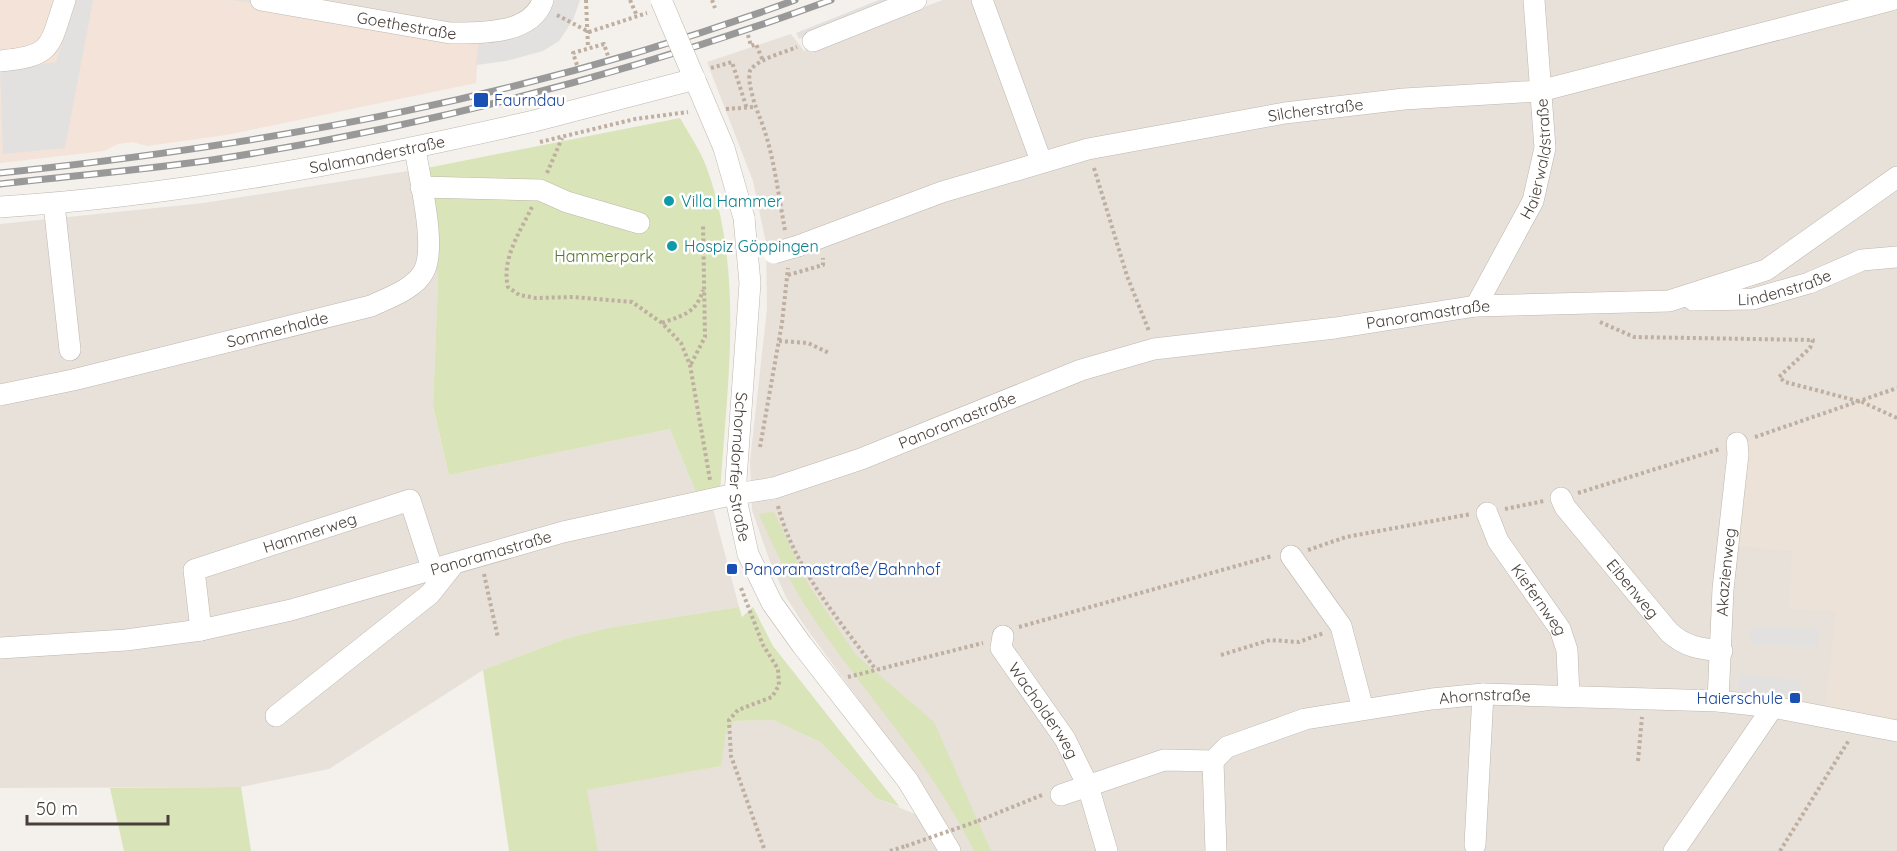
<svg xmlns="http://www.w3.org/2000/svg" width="1897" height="851" font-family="Quicksand,sans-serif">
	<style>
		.residential { fill: #e7e1da }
		.commercial { fill: #f3e3d9 }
		.education { fill: #ece2d7 }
		.green { fill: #d9e4b8 }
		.parking { fill: #e3e1df }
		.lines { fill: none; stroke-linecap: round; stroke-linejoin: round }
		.minor-casing { stroke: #bfb6ae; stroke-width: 22 }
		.path { stroke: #bfafa1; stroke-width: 4; stroke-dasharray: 3 3; stroke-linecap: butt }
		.minor { stroke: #fff; stroke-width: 21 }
		.rail-casing { stroke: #999; stroke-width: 7 }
		.rail { stroke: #fff; stroke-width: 4.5; stroke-dasharray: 14; stroke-linecap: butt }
		.minor-bridge-casing { stroke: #bfb6ae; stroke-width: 22; stroke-linecap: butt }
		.path-bridge { stroke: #bfafa1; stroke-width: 4; stroke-dasharray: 3 3; stroke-linecap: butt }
		.minor-bridge { stroke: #fff; stroke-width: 21 }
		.transit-dot { fill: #1a4fb4; stroke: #fff; stroke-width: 2 }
		.culture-dot { fill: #0f9aa8; stroke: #fff; stroke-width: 2 }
		.labels { text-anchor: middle; stroke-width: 5; stroke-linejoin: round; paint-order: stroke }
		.street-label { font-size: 16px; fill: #483f3a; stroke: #fff }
		.transit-label { font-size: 16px; fill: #164399; stroke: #fff; text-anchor: start }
		.culture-label { font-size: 16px; fill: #0d838f; stroke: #fff; text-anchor: start }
		.park-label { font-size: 16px; fill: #587532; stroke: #fff }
	</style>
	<rect width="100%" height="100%" fill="#f4f0eb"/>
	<!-- residential -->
	<g class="residential">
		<path d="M229,0H556L545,18L525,30L300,12Z"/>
		<path d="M943,0H1897V851H961L930,797L804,625L786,597L769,559L752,510L750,461L767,309L766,243L753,181L707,62L791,34L804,51Z"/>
		<path d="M427,168L438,280L433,408L449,475L670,429L697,495L713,509L739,607L608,628L565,639L483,670L329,769L241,787L0,788V224L204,203Z"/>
		<path d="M773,720L820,742L876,798L920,816L942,851H598L586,790L720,766L726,733L734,721Z"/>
	</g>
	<!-- commercial -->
	<path class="commercial" d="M0,0H229L479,39L476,83L226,135L147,146L132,142L118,144L104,151L0,163Z"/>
	<!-- education -->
	<path class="education" d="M1897,390V728L1824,714L1836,611L1789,609L1792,551L1730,546L1740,444Z"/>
	<!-- green -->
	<g class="green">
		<path d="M680,118C689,134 700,150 706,166C745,272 727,384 720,493L697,495L670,429L449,475L433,407L438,281L427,168Z"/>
		<path d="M774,512L808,584L856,655L934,722L991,851H974C933,766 867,697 814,619C792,587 775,550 759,514Z"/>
		<path d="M739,607L742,617L753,607L773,646L900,807L876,798L820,742L773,720L734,721L726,733L721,766L587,790L598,851H509L483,670L565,639L608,628Z"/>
		<path d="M241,787L251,851H124L110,788Z"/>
	</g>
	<!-- parking -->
	<g class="parking">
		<path d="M76,0H93L65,148L3,154L0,70L56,62Z"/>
		<path d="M556,0H580L573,20L559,41L543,51L506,61L476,65L479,39L525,30L545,18Z"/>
		<path d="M879,0H897L799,39L796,33Z"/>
		<path d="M1750,627L1819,629L1818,647L1749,644Z"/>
		<path d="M1739,674L1801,680L1800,696L1737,690Z"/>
	</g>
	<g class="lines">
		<defs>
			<g id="minor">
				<path id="s1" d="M261,0L450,33C480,33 532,35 543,0"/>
				<path d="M982,0L1041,161"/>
				<path d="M813,41L916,0"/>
				<path d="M0,61C54,56 49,47 65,0"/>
				<path d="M421,187L540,190L567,202L639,223"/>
				<path d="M54,204L70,350"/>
				<path id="s2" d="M0,207C180,196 358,161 534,121"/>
				<path id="s3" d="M744,218L750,283L735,494L748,554L772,603L802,645L908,781L950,851"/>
				<path id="s4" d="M798,246L942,192L1088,149L1285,113L1404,99L1540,91L1891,0"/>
				<path id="s5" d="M1693,300L1753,299L1809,283L1862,260L1897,257"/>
				<path id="s6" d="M1476,306L1533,201L1545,148L1534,0"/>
				<path id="s7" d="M0,395L73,380L371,306C388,298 415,289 424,271C437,246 419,177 415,148"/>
				<path id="s8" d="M1561,498L1565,507L1669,632C1685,647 1701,649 1722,651"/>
				<path id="s9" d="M1487,513L1498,541L1560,629L1567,650L1569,696"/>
				<path d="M1291,556L1341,626L1363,709"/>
				<path id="s10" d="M201,630L194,570L410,500L433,571"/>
				<path id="s11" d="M1003,636L1001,648L1065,739L1088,786L1107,851"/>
				<path id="s12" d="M0,648L126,640L201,630L291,610L563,532L735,494L774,488L861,459L1081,370L1154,349L1335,328L1476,306L1669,301L1766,270L1897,177"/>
				<path id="s13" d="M1718,701L1723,589L1738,454L1737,443"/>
				<path d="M276,716L430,594L453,565"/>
				<path d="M1213,761L1216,851"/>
				<path id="s14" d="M1061,795L1164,760L1213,761L1227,747L1305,719L1432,699L1483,694L1718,701L1773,707L1897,731"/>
				<path d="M1475,845L1483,694"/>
				<path d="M1674,851L1773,707"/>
			</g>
		</defs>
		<!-- minor casing -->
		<use href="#minor" class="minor-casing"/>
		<!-- path -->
		<g class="path">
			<path d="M586,0L588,48"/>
			<path d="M630,0L637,16"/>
			<path d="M712,0L715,8"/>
			<path d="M557,15L589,32L647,13"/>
			<path d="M748,35L751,46L756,44L763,61"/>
			<path d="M577,65L573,53L604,44L608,56"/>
			<path d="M711,68L732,62L747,109"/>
			<path d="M726,109L754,107"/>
			<path d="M540,142L635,119L688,112"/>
			<path d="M1094,168L1127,276L1149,331"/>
			<path d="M547,173L562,138"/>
			<path d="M532,207C520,232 501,259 508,287L519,295L536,298L574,297L632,302L662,323L681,343L690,365L710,480"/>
			<path d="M785,230C778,194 774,153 760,118C756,109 745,77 751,69C761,58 783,53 797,47"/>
			<path d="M788,275L823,265V258"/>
			<path d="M1600,322L1634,337L1813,340L1810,348L1779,377L1785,382L1862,402L1897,418"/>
			<path d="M662,323C684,315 696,313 703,290"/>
			<path d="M779,341L808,343L829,353"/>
			<path d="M691,364L705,337L703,224"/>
			<path d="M1755,437L1897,388"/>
			<path d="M760,447L782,323L788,268"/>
			<path d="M1578,493L1720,449"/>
			<path d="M778,506C794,568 839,620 876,670"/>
			<path d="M1505,509L1544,501"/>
			<path d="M1308,550L1346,537L1471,514"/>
			<path d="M484,574L498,638"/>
			<path d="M741,588L763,645L778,669L779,685L772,697L738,710L729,720L731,756L765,851"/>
			<path d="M1019,627L1272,556"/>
			<path d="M1221,655L1270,640L1299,642L1324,633"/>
			<path d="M848,677L983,643"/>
			<path d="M1638,761L1642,717"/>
			<path d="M978,821L1042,795"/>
			<path d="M890,851L906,846"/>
			<path d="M1780,851L1849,740"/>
		</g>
		<!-- minor -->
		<use href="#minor" class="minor"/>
		<defs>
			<g id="rail">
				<path d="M0,173C275,144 534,96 795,0"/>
				<path d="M0,184C71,176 142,170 212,160C424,127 630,74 831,0"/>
			</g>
		</defs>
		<!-- rail casing -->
		<use href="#rail" class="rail-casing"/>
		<!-- rail -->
		<use href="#rail" class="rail"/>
		<defs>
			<g id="minor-bridge">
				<path d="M661,0L724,148L744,218"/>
				<path d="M534,121L695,79"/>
				<path d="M774,253L798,246"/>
			</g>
		</defs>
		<!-- minor-bridge casing -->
		<use href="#minor-bridge" class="minor-bridge-casing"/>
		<!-- path-bridge -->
		<path class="path-bridge" d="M906,846L978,821"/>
		<!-- minor-bridge -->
		<use href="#minor-bridge" class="minor-bridge"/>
	</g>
	<!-- markers -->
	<g class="transit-dot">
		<rect x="473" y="92" width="16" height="16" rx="3"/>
		<rect x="726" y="563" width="12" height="12" rx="3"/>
		<rect x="1789" y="692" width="12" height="12" rx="3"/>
	</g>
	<g class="culture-dot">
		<circle cx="669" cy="201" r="6"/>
		<circle cx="672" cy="246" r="6"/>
	</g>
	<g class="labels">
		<!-- street labels -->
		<g class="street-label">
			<text dy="6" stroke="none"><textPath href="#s1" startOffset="148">Goethestraße</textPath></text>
			<text dy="6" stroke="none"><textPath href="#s4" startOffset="537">Silcherstraße</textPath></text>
			<text dy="6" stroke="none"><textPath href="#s2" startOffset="381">Salamanderstraße</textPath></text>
			<text dy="6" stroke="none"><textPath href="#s6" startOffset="162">Haierwaldstraße</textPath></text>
			<text dy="6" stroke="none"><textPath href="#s5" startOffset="93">Lindenstraße</textPath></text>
			<text dy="6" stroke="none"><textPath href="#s12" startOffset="1474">Panoramastraße</textPath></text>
			<text dy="6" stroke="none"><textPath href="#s7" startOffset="285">Sommerhalde</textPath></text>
			<text dy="6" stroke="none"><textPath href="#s12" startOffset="988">Panoramastraße</textPath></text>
			<text dy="6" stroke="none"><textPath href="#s3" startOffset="250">Schorndorfer Straße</textPath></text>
			<text dy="6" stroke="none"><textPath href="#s10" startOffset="182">Hammerweg</textPath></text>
			<text dy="6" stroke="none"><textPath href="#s12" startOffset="502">Panoramastraße</textPath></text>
			<text dy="6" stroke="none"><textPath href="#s13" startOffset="129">Akazienweg</textPath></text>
			<text dy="6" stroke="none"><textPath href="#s8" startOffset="116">Eibenweg</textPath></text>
			<text dy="6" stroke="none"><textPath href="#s9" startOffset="102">Kiefernweg</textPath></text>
			<text dy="6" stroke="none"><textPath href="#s14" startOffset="442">Ahornstraße</textPath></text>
			<text dy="6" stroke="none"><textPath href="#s11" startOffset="88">Wacholderweg</textPath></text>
		</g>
		<!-- transit labels -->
		<g class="transit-label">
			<text x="494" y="106">Faurndau</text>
			<text x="744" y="575">Panoramastraße/Bahnhof</text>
			<text x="1783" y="704" text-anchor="end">Haierschule</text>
		</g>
		<!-- culture labels -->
		<g class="culture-label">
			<text x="681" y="207">Villa Hammer</text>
			<text x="684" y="252">Hospiz Göppingen</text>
		</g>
		<!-- park labels -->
		<g class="park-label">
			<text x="604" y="262">Hammerpark</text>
		</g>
	</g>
	<!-- scale -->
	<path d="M27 815v9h141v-9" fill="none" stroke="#483f3a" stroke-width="3"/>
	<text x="36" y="815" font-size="18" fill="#483f3a" stroke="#ffffff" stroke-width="4.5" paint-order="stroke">50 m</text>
</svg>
